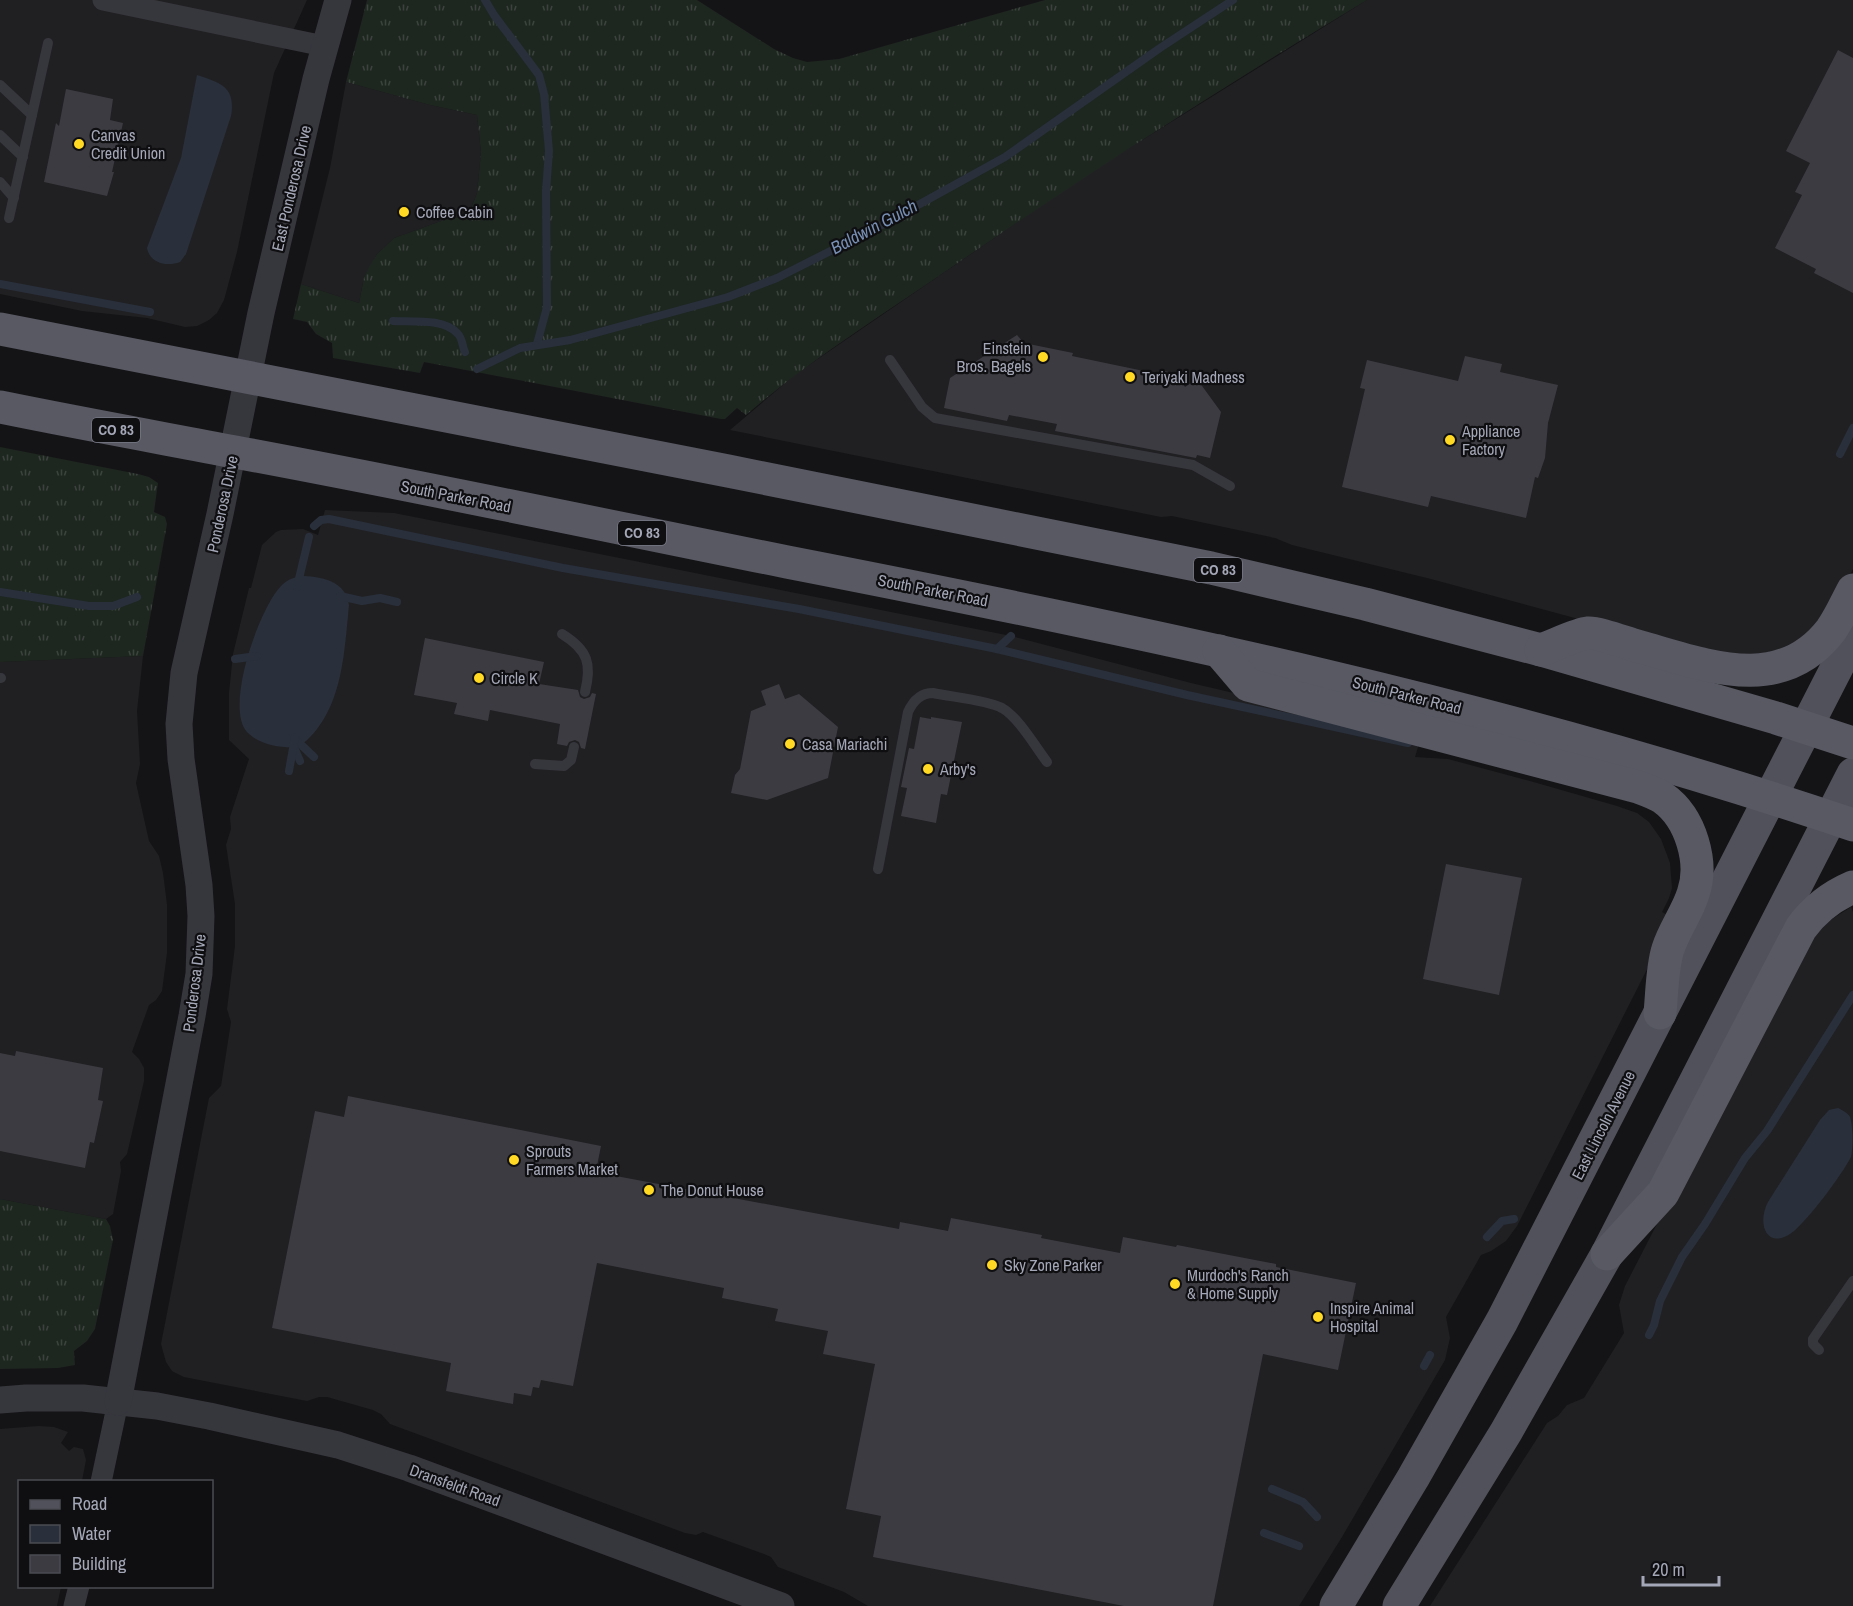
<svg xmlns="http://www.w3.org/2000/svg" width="1853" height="1606" font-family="'Archivo Narrow',sans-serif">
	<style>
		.built { fill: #202023 }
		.grass { fill: url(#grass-tufts) }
		.water { fill: #29303b }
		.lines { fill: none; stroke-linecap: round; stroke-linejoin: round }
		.stream { stroke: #29303b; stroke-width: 8 }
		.building { fill: #3b3b41 }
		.service { stroke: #36363d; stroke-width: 10 }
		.minor { stroke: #36363d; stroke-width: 21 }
		.tertiary { stroke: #36363d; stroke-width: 27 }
		.primary { stroke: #50515a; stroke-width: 33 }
		.trunk { stroke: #585963; stroke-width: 33 }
		.poi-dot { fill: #ffd923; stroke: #0f0f11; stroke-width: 2 }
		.labels { text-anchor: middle; stroke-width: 4.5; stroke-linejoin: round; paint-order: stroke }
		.shield { fill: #0f0f11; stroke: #777985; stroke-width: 1.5 }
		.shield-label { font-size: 15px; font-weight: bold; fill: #a4a7b7 }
		.poi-label { font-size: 16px; fill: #a4a7b7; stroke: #0f0f11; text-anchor: start }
		.street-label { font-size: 16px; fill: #a4a7b7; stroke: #0f0f11 }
		.water-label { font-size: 18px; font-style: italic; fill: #788fb5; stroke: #0f0f11 }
	</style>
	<defs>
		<pattern id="grass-tufts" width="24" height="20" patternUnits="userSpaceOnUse" patternTransform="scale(1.5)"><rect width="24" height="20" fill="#1e2620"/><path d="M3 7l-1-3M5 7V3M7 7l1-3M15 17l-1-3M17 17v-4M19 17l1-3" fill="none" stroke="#3c433e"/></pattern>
	</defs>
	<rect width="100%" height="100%" fill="#141416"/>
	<!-- built -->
	<g class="built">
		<path d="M0,0H307L274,73L237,252L224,300L217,313L209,320L197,326L185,327L147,318L82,311L0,294Z"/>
		<path d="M1367,0H1853V569L1842,590L1805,637L1771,653L1715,656L1431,579L1292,545L1275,538L1172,516L1161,517L730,430L796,374L1025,217L1099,167Z"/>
		<path d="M346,82L430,105L477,115L481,152L477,193L471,208L459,217L441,221L394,238L377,254L364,277L359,303L301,284L330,168Z"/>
		<path d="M325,510L394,513L1011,636L1191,683L1421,737L1415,757L1448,759L1530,781L1617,806L1637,813L1649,822L1661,839L1670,863L1672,888L1669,898L1662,912L1673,918L1517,1226L1506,1241L1491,1251L1481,1255L1446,1317L1450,1338L1445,1360L1342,1537L1299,1606H868L844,1592L778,1567L771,1557L764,1554L703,1532L696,1535L685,1533L390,1424L381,1414L373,1410L327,1397H319L307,1401L184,1377L172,1371L166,1362L161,1344L209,1098L221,1086L231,1022L227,1009L235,946V904L226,845L231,829L230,817L249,759L229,740V693L233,654L249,588H251L262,545L276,532L281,530L303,529L318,535Z"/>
		<path d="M143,656L137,711L140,764L136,783L149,841L159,856L163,873L167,905V953L162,991L156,1000L149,1005L132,1052L139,1059L144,1068V1081L127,1154L120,1162L121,1171L113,1214L106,1219L0,1199V662Z"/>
		<path d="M1851,907L1853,912V1606H1430L1547,1423L1558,1416L1567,1405L1584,1398L1624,1333L1619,1305L1625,1286L1790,966L1821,926Z"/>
		<path d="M38,1426L54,1427L68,1432L61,1443L69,1451L74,1447L83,1449L86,1460L82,1481L20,1482V1586L61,1587L57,1606H0V1429Z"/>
	</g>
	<!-- grass -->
	<g class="grass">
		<path d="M367,0H697L774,49L793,58L807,62L839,59L1045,0H1367C1226,85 1087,174 952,267C882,315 810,360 746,415L737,408L725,419H721L424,362L420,373L333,358L332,343L316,334L307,322L293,319L301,284L359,303L364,277L370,265L377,254L394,238L441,221L459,217L471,208L477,193L481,152L477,115L430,105L346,82Z"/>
		<path d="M0,447L138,474L149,477L158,483L154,512L165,517L167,524L143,656L0,662Z"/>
		<path d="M0,1199L106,1219L110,1226L113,1240L95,1329L87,1341L74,1351L75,1365L58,1368L0,1369Z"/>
	</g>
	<!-- water -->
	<g class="water">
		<path d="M197,75C221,83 236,87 231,116L186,254L180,262C166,267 150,263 147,248L181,158Z"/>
		<path d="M303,576C324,577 346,582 349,605C344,654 343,714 299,747C282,748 261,746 247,732C224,707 260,606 282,585C288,579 295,577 303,576Z"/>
		<path d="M1838,1108C1842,1110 1848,1113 1850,1117C1853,1127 1853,1147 1851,1157C1841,1176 1810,1217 1794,1231C1768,1252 1756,1225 1768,1202L1820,1120L1829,1110Z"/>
	</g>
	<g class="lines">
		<!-- stream -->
		<g class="stream">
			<path d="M485,0L494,15L539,75L544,94L549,151L546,191L547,307L537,344"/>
			<path d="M0,284L150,312"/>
			<path d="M393,321C412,322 445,318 458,334C463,339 462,347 465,352"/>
			<path d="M477,369L520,348L570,340L728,297L777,278L880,226L1005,157L1160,48L1233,0"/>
			<path d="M1840,454L1853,428"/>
			<path d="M314,526L321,520L329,519L563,568L799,609L997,649L1187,695L1408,743"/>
			<path d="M297,587L309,537"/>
			<path d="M0,592L89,606H113L137,597"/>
			<path d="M340,596L362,601L380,598L397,602"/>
			<path d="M997,649L1011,636"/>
			<path d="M235,659L257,656"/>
			<path d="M295,739L314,757"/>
			<path d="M294,747L300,761"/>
			<path d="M289,771L295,737"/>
			<path d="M1487,1237L1502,1221L1514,1219"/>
			<path d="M1649,1335L1654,1325L1660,1301L1682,1257L1705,1224L1745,1158L1767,1131L1853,995"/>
			<path d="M1424,1366L1430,1355"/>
			<path d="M1272,1489L1303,1502L1317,1517"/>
			<path d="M1264,1533L1299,1546"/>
		</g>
	</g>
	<!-- building -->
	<g class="building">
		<path d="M1838,50L1853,58V293L1814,273L1816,269L1775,248L1802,195L1795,192L1810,163L1786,151Z"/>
		<path d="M66,89L113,99L110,120L123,123L112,172H114L107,196L44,182L56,123L59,126Z"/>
		<path d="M1017,335L1024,343L1073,353L1072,356L1163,375L1164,371L1178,374L1185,387L1197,379L1221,412L1210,458L1197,455L1196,458L1055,431L1057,424L1009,415L1007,421L944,408L950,378Z"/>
		<path d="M1465,356L1502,364L1500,372L1558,385L1548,423L1545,458L1538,478L1535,477L1526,518L1431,496L1428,507L1342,487L1365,389L1360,388L1367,360L1458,381Z"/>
		<path d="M425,638L544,662L539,684L578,690L580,697L584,699L590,697L592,693L596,694L585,749L581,748L579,742L575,740L569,742L567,746L557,744L560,724L490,710L488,721L454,714L457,703L414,695Z"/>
		<path d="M779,684L785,699L799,694L838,727L828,778L767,800L731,793L735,775L740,769L751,711L766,705L761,691Z"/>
		<path d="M920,717L931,719V717L962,722L947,795L941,794L936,823L901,816L907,788L901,787L909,748L914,749Z"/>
		<path d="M1446,864L1522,878L1499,995L1423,979Z"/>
		<path d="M16,1051L103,1068L98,1100L103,1101L94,1143L90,1142L85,1168L0,1151V1053L15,1056Z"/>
		<path d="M348,1096L601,1146L597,1166L617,1170L616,1176L899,1229L900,1222L948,1231L951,1218L1042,1235L1041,1238L1120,1253L1123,1237L1176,1247L1177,1245L1276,1264V1267L1356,1283L1338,1370L1263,1354L1213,1606H1124L873,1557L881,1516L846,1509L875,1364L823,1354L828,1331L775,1321L778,1309L722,1298L724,1288L597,1263L573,1386L541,1380L539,1388L533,1387L531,1396L514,1393L513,1404L446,1391L451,1363L272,1328L315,1111L344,1117Z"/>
	</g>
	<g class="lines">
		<!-- service -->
		<g class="service">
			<path d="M0,85L32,115"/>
			<path d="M0,135L23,157"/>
			<path d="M0,182L14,198"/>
			<path d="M9,218L48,43"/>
			<path d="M890,360L922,407L935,418L1193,465L1230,486"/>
			<path d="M562,634C588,650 592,664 585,692"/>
			<path d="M0,678H1"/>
			<path d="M535,764L564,766L571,760L574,747"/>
			<path d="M878,869L908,712C913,701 921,693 933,693C951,697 987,700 1002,708C1018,717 1035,746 1047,762"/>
			<path d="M1819,1350L1813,1344V1339L1853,1281"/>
		</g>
		<!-- minor -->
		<g class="minor">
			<path d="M103,0L324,46"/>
			<path d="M101,1482L118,1402"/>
			<path d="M74,1606L79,1586"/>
		</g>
		<!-- tertiary -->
		<g class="tertiary">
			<path d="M0,1400L26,1398H83L157,1406L209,1416L338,1445L409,1468L781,1606"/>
			<path d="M118,1402L192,1016L199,974L201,916L199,885L181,759L179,724L184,673L220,514L261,313L316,79L338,0"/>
		</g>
		<!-- primary -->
		<g class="primary">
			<path d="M1336,1606L1413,1478L1502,1321L1853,636"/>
			<path d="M1399,1606L1506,1432L1607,1254L1853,774"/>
		</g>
		<!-- trunk -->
		<g class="trunk">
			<path d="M0,329L728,471L1211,568L1365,604L1541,650L1776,718L1853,743"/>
			<path d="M0,407C78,423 156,437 235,452C419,486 603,525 787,562C1147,632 1506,707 1853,825"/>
			<path d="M1541,650C1553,646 1577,634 1588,633C1597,632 1626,643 1637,646C1703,664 1780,697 1831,630C1840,617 1846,603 1853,590"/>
			<path d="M1219,651L1248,685L1638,787C1646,790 1655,793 1663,798C1691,818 1704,863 1693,894C1687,913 1674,930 1668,949C1662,967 1662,994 1660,1013"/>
			<path d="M1607,1254L1663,1193L1801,928C1814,910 1832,896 1853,887"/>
		</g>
	</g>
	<!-- markers -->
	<g class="poi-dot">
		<circle cx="79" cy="144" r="6"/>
		<circle cx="404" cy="212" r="6"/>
		<circle cx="1043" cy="357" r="6"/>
		<circle cx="1130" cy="377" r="6"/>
		<circle cx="1450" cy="440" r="6"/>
		<circle cx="479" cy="678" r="6"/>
		<circle cx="790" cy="744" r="6"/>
		<circle cx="928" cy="769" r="6"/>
		<circle cx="514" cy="1160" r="6"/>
		<circle cx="649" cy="1190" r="6"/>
		<circle cx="992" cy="1265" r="6"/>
		<circle cx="1175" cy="1284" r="6"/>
		<circle cx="1318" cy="1317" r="6"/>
	</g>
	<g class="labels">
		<!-- shield labels -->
		<g class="shield">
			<rect x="92" y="418" width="48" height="24" rx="4.5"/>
			<rect x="618" y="521" width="48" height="24" rx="4.5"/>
			<rect x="1194" y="558" width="48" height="24" rx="4.5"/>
		</g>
		<g class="shield-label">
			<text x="116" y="435">CO 83</text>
			<text x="642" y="538">CO 83</text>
			<text x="1218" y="575">CO 83</text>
		</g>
		<!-- poi labels -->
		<g class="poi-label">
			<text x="91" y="141">Canvas<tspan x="91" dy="18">Credit Union</tspan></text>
			<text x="416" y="218">Coffee Cabin</text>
			<text x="1031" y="354" text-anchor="end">Einstein<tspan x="1031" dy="18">Bros. Bagels</tspan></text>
			<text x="1142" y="383">Teriyaki Madness</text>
			<text x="1462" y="437">Appliance<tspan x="1462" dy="18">Factory</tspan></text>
			<text x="491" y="684">Circle K</text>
			<text x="802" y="750">Casa Mariachi</text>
			<text x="940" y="775">Arby's</text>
			<text x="526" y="1157">Sprouts<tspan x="526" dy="18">Farmers Market</tspan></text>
			<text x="661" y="1196">The Donut House</text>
			<text x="1004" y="1271">Sky Zone Parker</text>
			<text x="1187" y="1281">Murdoch's Ranch<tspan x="1187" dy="18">&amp; Home Supply</tspan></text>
			<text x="1330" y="1314">Inspire Animal<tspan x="1330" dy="18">Hospital</tspan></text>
		</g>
		<!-- street labels -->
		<g class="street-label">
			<text transform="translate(291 188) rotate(-77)" y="6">East Ponderosa Drive</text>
			<text transform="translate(456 496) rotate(11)" y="6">South Parker Road</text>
			<text transform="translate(222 504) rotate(-78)" y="6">Ponderosa Drive</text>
			<text transform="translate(933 590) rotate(11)" y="6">South Parker Road</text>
			<text transform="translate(1407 695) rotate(14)" y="6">South Parker Road</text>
			<text transform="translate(194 983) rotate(-83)" y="6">Ponderosa Drive</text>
			<text transform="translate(1603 1125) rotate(-63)" y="6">East Lincoln Avenue</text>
			<text transform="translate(455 1485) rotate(20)" y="6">Dransfeldt Road</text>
		</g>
		<!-- water labels -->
		<g class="water-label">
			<text transform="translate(874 227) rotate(-28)" y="6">Baldwin Gulch</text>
		</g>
	</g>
	<!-- legend -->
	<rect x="18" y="1480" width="195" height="108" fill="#0f0f11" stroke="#4b4c53" stroke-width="1.5"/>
	<rect x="30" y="1500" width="30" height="9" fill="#50515a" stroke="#4b4c53" stroke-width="1.5"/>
	<text x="72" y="1510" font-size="18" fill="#a4a7b7">Road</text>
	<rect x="30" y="1525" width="30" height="18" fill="#29303b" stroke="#4b4c53" stroke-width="1.5"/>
	<text x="72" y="1540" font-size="18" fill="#a4a7b7">Water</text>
	<rect x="30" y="1555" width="30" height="18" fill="#3b3b41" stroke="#4b4c53" stroke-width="1.5"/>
	<text x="72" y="1570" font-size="18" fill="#a4a7b7">Building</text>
	<!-- scale -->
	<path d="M1643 1576v9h76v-9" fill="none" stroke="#a4a7b7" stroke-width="3"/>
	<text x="1652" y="1576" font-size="18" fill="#a4a7b7" stroke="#0f0f11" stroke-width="4.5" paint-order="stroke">20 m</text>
</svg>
